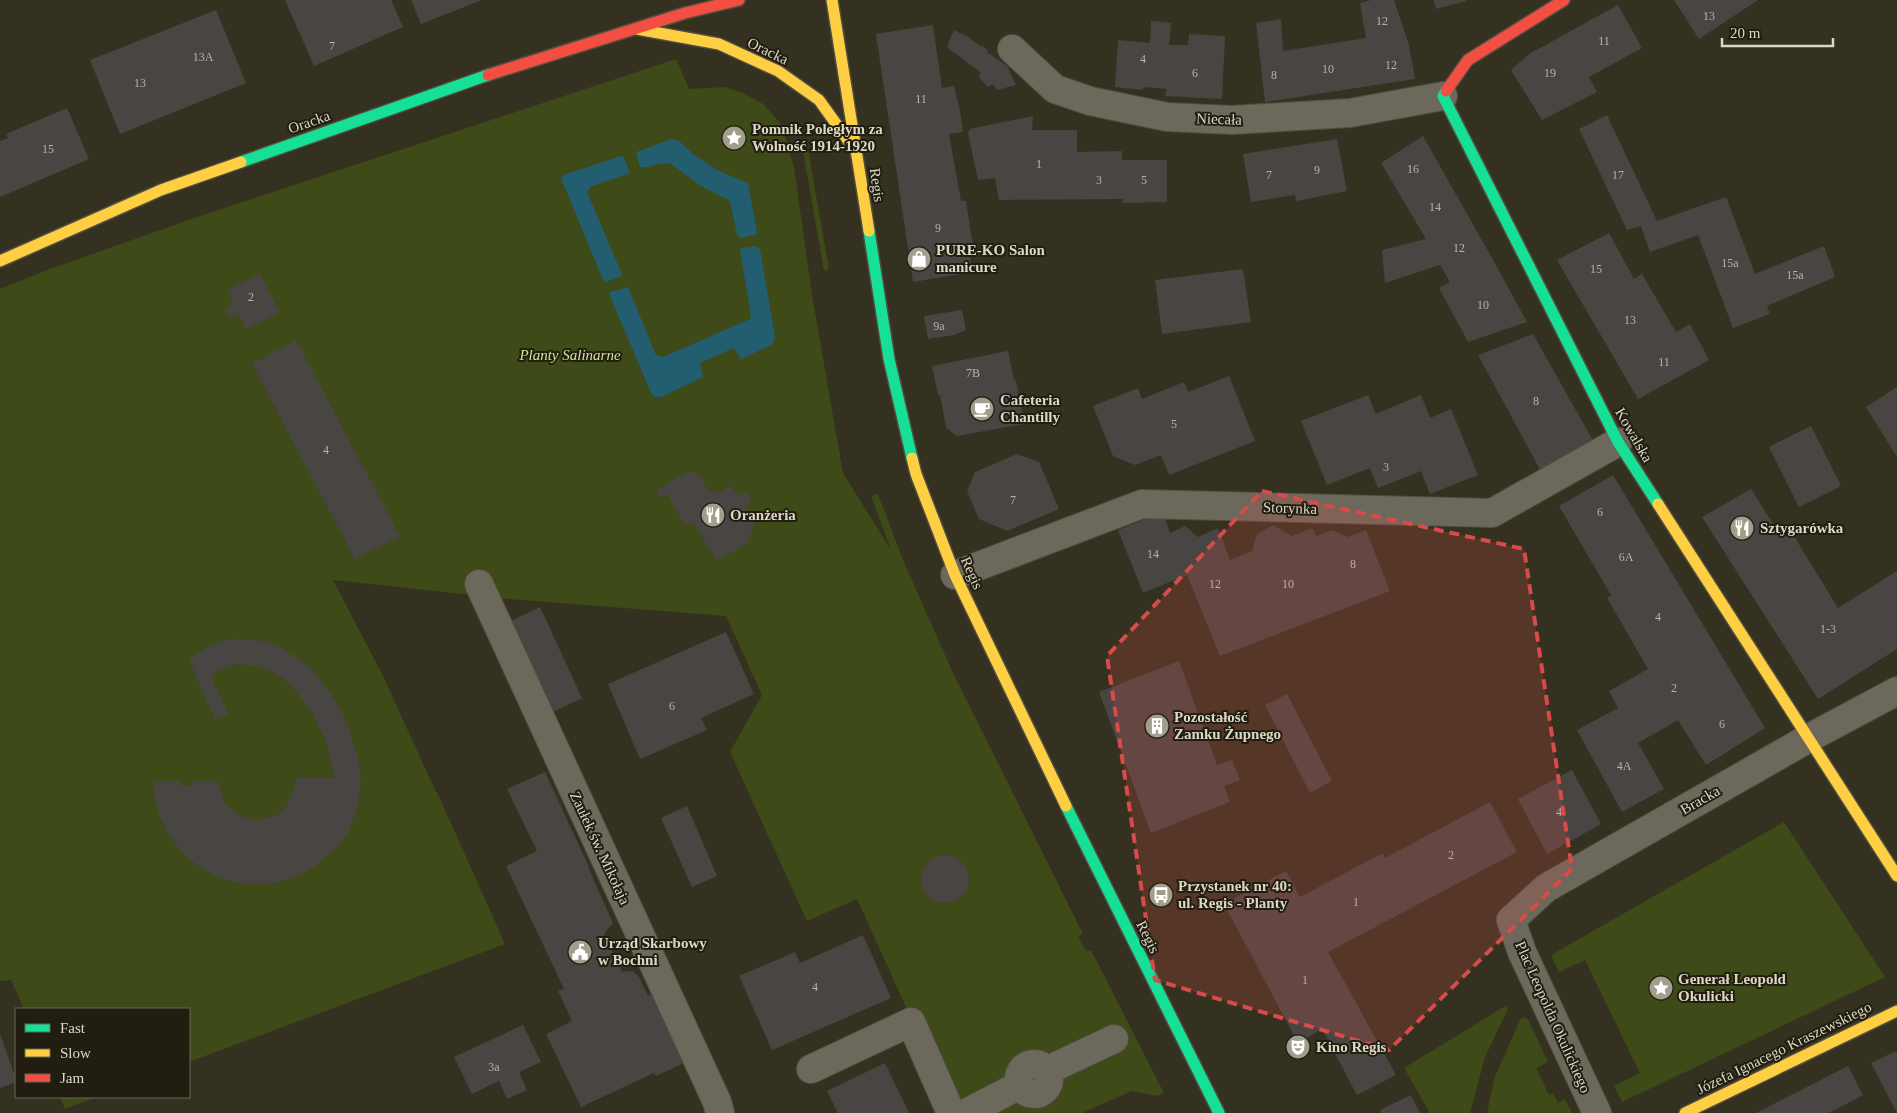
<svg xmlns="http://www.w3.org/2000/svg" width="1897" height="1113" font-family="Georgia,serif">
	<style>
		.green { fill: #3e4a17 }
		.water { fill: #225e6f }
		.building { fill: #494543 }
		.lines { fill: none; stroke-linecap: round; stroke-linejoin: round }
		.street-casing { stroke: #524e3f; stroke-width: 30 }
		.fast-casing { stroke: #524e3f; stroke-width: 14 }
		.slow-casing { stroke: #524e3f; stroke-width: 14 }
		.jam-casing { stroke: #524e3f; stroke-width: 14 }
		.street { stroke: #6c685c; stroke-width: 28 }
		.fast { stroke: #16e098; stroke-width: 11 }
		.slow { stroke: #ffcf43; stroke-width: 11 }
		.jam { stroke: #f24e42; stroke-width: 11 }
		.marked { fill: #d74b48; fill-opacity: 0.2; stroke: #d74b48; stroke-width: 4; stroke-dasharray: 10 6; stroke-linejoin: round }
		.labels { text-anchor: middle; stroke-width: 4; stroke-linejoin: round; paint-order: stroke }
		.number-label { font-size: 12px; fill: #b7b3a5 }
		.street-label { font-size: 15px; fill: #dcd8c6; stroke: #211d10 }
		.poi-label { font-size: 15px; font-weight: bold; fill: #dcd8c6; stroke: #211d10; text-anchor: start }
		.park-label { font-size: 15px; font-style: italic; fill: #cce88c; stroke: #211d10 }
	</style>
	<rect width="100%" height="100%" fill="#353120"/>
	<!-- green -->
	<g class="green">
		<path d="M676,59L689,89L725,87L745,94L763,104L782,125L794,167L812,295L843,473L891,550L871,496L878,494L903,560L953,673L1083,934L1078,936L1086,951L1091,950L1164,1093L1158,1096L1132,1091L1082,1113H940L910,1016L857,899L807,921L730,752L762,695L726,616L509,599L333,580L383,676L436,792H437L505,944L189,1062V1009H24L11,980L0,981V289L50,269L203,215Z"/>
		<path d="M807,144L829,269L824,271L802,145Z"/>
		<path d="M1784,822L1885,977L1622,1102L1614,1086L1640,1073L1585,960L1559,972L1551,955Z"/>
		<path d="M1507,1005V1011L1485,1057L1470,1113H1430L1404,1068Z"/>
		<path d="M1524,1017L1528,1019L1548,1062L1536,1068L1549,1095L1553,1093L1558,1103L1565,1099L1572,1113H1487L1494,1079L1520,1020Z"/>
		<path d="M60,1097H96L65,1109Z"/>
	</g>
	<!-- water -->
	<g class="water">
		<path d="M672,139L679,141L693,154L719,171L748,183L757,232L755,235L740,238L737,234L730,201L701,186L671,164C660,161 650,169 640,167L636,152Z"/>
		<path d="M621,156L624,157L630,173L590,187L587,192L622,274L621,276L606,282L603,280L561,178L564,175Z"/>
		<path d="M756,246L760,249L775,337L773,344L741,359L734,348L700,363L703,377L661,397H655L652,395L609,294L610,292L628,287L656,355L663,357L750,319L751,316L740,250L742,248Z"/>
	</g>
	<!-- building -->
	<g class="building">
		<path d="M285,0H391L403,27L314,66Z"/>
		<path d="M411,0H482L421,24Z"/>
		<path d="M1371,0H1394L1409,45L1415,79L1265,102L1256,23L1281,19L1283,51L1366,38L1360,3Z"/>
		<path d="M1434,0H1466V1L1436,9Z"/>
		<path d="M1674,0H1758L1699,39Z"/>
		<path d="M1618,5L1642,48L1589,77L1597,92L1542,120L1511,70L1529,54Z"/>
		<path d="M216,10L246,83L120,134L90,60Z"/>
		<path d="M1151,21L1171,23L1169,45H1188L1189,34L1225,36L1222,99L1165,96L1167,89L1143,87V90L1115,87L1118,40L1150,43Z"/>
		<path d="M933,25L942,88L954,86L960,111L963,132L949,134L961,201H966L974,252L969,253L973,272L913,282L876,34Z"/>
		<path d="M954,30L968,37L982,47L983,46L988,51L987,52L1007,66L1016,85L997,90L993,84L988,87L978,76L981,73L947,47Z"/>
		<path d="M67,108L89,159L0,197V141L8,138L6,134Z"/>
		<path d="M1607,115L1657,221L1726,197L1755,274L1824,246L1835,277L1767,306L1770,314L1733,328L1698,235L1650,252L1641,226L1627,230L1579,129Z"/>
		<path d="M1033,116L1032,130H1077V152L1122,151V160H1167V202L1122,203L1123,199L999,200L995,178L978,180L968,133L970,129Z"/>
		<path d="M1423,136L1492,258L1527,322L1468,342L1439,288L1450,282L1440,265L1385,283L1382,250L1426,239L1381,163Z"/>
		<path d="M1337,139L1347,191L1296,201L1295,195L1251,202L1243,154Z"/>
		<path d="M1609,233L1634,279L1642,274L1676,332L1690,324L1709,360L1638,399L1557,260Z"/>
		<path d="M1243,269L1251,322L1162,334L1155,280Z"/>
		<path d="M260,274L280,312L246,329L239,314L230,319L225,308L233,304L227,290Z"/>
		<path d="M962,310L966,330L954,335L928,339L924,316Z"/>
		<path d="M1533,334L1596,446L1543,475L1478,355Z"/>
		<path d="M296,340L400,536L355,559L252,364Z"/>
		<path d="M1008,351L1014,380H1016L1024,424L957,436L946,428L940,395H938L932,366Z"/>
		<path d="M1229,376L1255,441L1169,475L1161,455L1135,465L1113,456L1093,406L1138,388L1142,399L1184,382L1188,392Z"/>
		<path d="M1897,387V457L1866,407Z"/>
		<path d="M1368,395L1376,414L1421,395L1430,418L1451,409L1478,475L1430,494L1421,471L1378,488L1370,468L1327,485L1301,421Z"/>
		<path d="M1811,426L1841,486L1799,507L1769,447Z"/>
		<path d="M1017,454L1039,462L1059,509L1007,531L979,519L967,491L975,472Z"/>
		<path d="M689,471L698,474L709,491L720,493L731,485L738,496L746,491L752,502L744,507L754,524L748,543L717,561L693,522L685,525L667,494L660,498L657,492L658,489Z"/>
		<path d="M1613,475L1765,728L1706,765L1678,720L1638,743L1664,789L1622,812L1577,730L1618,708L1609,691L1648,669L1607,598L1611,595L1559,506Z"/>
		<path d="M1751,489L1782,538L1792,533L1838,608L1897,571V649L1818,699L1702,517Z"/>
		<path d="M1163,512L1170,533L1185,526L1198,537L1218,528L1230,560L1252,551L1257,534L1273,525L1292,536L1312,528L1316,536L1332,530L1348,537L1366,530L1390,591L1220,656L1187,575L1143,593L1118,530Z"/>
		<path d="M540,607L582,698L551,713L509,622Z"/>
		<path d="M726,632L754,694L701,718L707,730L640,759L608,684Z"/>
		<path d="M233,639L265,641L280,647L312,669L329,691L342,712L349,728L359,762L361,781L359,799L355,815L348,832L338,846L310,870L287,880L274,883H243L231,881L218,877L198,866L181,851L170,836L160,817L155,798L154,781H181V786H191V781H218L223,800L232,811L244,817L254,820L262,819L277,815L286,807L295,789L296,778H335L327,744L312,712L294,689L281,677L268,669L257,666L237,664L219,670L211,676L228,714L215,720L189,660L210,645Z"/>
		<path d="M1179,661L1217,765L1232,760L1240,780L1224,786L1230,802L1151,833L1099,692Z"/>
		<path d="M1287,694L1332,781L1310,793L1265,705Z"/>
		<path d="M1572,770L1601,824L1547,854L1518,799Z"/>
		<path d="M545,772L589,867H588L613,923L604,934L622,972L632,971L635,973L639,977L648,996L651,994L684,1063L656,1076L654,1073L581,1107L546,1034L572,1021L558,991L564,989L506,866L537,851L507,789Z"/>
		<path d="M1490,802L1517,852L1328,952L1396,1075L1357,1095L1322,1029L1298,1043L1224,904L1286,871L1300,897L1383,853L1385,858Z"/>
		<path d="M687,806L717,876L692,887L661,818Z"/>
		<circle cx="945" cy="879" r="24"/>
		<path d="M863,935L891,998L772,1050L739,976L795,952L800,963Z"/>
		<path d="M523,1025L541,1062L519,1072L527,1090L507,1099L499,1081L472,1094L454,1057Z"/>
		<path d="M0,1034L16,1079V1082L0,1088Z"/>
		<path d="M1896,1051L1897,1054V1113L1871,1063Z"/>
		<path d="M885,1063L909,1113H838L827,1091Z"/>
		<path d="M1848,1066L1863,1095L1829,1113H1756Z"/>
		<path d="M1411,1095L1420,1113H1382L1380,1110Z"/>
	</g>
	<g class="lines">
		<defs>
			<g id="street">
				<path d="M1012,49L1055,89L1090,101L1167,117L1232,120L1350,113L1443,96"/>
				<path d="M955,575L1142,504L1492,513L1618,442"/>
				<path d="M479,584L717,1102L720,1113"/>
				<circle cx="1034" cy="1079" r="15"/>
				<path d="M811,1069L911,1022L951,1113"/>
				<path d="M1046,1071L1114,1039"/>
				<path d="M966,1113L1020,1085"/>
				<path d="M1597,1113L1522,952L1511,920L1546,888L1809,738L1897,691"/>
			</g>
			<g id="fast">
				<path d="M1446,91L1443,96L1618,442L1658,504"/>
				<path d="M241,162L488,75"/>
				<path d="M869,231L889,359L912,458"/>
				<path d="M1066,806L1219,1113"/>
			</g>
			<g id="slow">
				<path d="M832,0L869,231"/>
				<path d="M637,29L719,44L778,71L819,100L852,146"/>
				<path d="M0,261L161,190L241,162"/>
				<path d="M912,458L916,474L955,575L1066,806"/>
				<path d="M1658,504L1897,876"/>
				<path d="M1685,1113L1897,1011"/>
			</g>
			<g id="jam">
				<path d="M488,75L685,13L739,0"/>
				<path d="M1446,91L1468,60L1564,0"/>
			</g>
		</defs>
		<!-- street casing -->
		<use href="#street" class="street-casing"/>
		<!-- fast casing -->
		<use href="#fast" class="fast-casing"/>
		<!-- slow casing -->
		<use href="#slow" class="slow-casing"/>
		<!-- jam casing -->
		<use href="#jam" class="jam-casing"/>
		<!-- street -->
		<use href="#street" class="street"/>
		<!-- fast -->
		<use href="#fast" class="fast"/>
		<!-- slow -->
		<use href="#slow" class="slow"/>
		<!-- jam -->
		<use href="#jam" class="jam"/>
	</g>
	<!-- marked area -->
	<path class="marked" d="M1262,491L1524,549L1572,869L1389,1050L1155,980L1107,656Z"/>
	<!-- icons -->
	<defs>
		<symbol id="sight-disc" viewBox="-11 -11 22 22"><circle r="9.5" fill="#a29e8c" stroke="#211d10"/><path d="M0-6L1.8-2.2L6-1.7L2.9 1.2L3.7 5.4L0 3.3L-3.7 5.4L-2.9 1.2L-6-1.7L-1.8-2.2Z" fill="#fff"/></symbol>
		<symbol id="shop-disc" viewBox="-11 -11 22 22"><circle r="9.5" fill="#a29e8c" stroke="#211d10"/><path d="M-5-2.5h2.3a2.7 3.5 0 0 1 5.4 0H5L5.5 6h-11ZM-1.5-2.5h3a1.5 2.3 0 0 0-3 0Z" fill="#fff"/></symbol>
		<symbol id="cafe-disc" viewBox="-11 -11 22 22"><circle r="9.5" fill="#a29e8c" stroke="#211d10"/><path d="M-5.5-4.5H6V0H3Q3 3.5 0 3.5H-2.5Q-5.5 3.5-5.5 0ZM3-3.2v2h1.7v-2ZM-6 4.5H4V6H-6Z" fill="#fff"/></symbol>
		<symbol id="restaurant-disc" viewBox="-11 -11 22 22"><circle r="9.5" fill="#a29e8c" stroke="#211d10"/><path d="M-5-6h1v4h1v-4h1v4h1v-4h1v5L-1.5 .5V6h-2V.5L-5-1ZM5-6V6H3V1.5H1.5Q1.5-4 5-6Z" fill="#fff"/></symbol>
		<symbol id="building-disc" viewBox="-11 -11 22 22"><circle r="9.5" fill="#a29e8c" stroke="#211d10"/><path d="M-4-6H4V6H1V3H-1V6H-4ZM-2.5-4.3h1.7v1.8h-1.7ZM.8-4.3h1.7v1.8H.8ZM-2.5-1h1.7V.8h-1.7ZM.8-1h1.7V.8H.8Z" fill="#fff"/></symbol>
		<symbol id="bus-disc" viewBox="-11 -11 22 22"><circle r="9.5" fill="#a29e8c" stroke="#211d10"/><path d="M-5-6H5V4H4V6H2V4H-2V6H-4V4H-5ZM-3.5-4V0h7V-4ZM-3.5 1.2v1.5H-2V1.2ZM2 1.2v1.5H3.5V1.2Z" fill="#fff"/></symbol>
		<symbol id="civic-disc" viewBox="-11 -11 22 22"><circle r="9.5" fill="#a29e8c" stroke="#211d10"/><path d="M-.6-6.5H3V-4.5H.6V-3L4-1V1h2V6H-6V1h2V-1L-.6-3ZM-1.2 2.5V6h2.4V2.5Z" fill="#fff"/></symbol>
		<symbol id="theatre-disc" viewBox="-11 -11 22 22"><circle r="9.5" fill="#a29e8c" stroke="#211d10"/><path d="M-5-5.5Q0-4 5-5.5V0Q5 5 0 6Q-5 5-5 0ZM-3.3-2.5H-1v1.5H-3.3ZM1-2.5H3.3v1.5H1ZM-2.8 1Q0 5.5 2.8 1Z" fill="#fff"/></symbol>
	</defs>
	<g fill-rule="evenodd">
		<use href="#sight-disc" x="720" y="124" width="28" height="28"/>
		<use href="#shop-disc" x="905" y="245" width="28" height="28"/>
		<use href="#cafe-disc" x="968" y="395" width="28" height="28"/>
		<use href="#restaurant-disc" x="699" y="501" width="28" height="28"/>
		<use href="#restaurant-disc" x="1728" y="514" width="28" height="28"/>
		<use href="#building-disc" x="1143" y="712" width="28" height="28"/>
		<use href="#bus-disc" x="1147" y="881" width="28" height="28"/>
		<use href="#civic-disc" x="566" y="938" width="28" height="28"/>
		<use href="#sight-disc" x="1647" y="974" width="28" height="28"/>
		<use href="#theatre-disc" x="1284" y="1033" width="28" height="28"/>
	</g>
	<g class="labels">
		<!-- number labels -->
		<g class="number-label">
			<text x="1709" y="20">13</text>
			<text x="1382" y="25">12</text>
			<text x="1604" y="45">11</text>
			<text x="332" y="50">7</text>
			<text x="203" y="61">13A</text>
			<text x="1143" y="63">4</text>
			<text x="1391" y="69">12</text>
			<text x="1328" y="73">10</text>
			<text x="1195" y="77">6</text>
			<text x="1550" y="77">19</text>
			<text x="1274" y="79">8</text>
			<text x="140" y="87">13</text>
			<text x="921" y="103">11</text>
			<text x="48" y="153">15</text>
			<text x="1039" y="168">1</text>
			<text x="1413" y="173">16</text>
			<text x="1317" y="174">9</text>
			<text x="1269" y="179">7</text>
			<text x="1618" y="179">17</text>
			<text x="1099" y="184">3</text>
			<text x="1144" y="184">5</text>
			<text x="1435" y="211">14</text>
			<text x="938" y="232">9</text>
			<text x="1459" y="252">12</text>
			<text x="1730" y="267">15a</text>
			<text x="1596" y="273">15</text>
			<text x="1795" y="279">15a</text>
			<text x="251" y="301">2</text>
			<text x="1483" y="309">10</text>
			<text x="1630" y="324">13</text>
			<text x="939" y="330">9a</text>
			<text x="1664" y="366">11</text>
			<text x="973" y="377">7B</text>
			<text x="1536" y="405">8</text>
			<text x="1174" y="428">5</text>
			<text x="326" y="454">4</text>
			<text x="1386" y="471">3</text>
			<text x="1013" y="504">7</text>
			<text x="1600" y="516">6</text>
			<text x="1153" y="558">14</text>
			<text x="1626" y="561">6A</text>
			<text x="1353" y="568">8</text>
			<text x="1215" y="588">12</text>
			<text x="1288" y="588">10</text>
			<text x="1658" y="621">4</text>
			<text x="1828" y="633">1-3</text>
			<text x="1674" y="692">2</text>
			<text x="672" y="710">6</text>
			<text x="1722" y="728">6</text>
			<text x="1624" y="770">4A</text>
			<text x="1559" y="816">4</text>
			<text x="1451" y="859">2</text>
			<text x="1356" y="906">1</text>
			<text x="1305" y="984">1</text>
			<text x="815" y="991">4</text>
			<text x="494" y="1071">3a</text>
		</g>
		<!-- street labels -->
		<g class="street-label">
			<text transform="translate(768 51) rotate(26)" y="5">Oracka</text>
			<text transform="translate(1219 119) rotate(2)" y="5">Niecała</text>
			<text transform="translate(309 122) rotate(-19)" y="5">Oracka</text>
			<text transform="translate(877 185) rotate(82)" y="5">Regis</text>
			<text transform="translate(1634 435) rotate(60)" y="5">Kowalska</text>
			<text transform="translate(1290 508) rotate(2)" y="5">Storynka</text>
			<text transform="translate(972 573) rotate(66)" y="5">Regis</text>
			<text transform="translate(1700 800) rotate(-30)" y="5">Bracka</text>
			<text transform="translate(600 848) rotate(65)" y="5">Zaułek św. Mikołaja</text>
			<text transform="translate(1148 937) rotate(64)" y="5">Regis</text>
			<text transform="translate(1553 1017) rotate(66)" y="5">Plac Leopolda Okulickiego</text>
			<text transform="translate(1784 1048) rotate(-26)" y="5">Józefa Ignacego Kraszewskiego</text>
		</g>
		<!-- poi labels -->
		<g class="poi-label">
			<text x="752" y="134">Pomnik Poległym za<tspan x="752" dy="17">Wolność 1914-1920</tspan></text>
			<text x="936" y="255">PURE-KO Salon<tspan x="936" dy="17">manicure</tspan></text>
			<text x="1000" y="405">Cafeteria<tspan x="1000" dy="17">Chantilly</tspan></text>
			<text x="730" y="520">Oranżeria</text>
			<text x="1760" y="533">Sztygarówka</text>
			<text x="1174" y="722">Pozostałość<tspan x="1174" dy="17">Zamku Żupnego</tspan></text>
			<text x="1178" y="891">Przystanek nr 40:<tspan x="1178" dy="17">ul. Regis - Planty</tspan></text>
			<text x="598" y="948">Urząd Skarbowy<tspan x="598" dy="17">w Bochni</tspan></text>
			<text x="1678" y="984">Generał Leopold<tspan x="1678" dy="17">Okulicki</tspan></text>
			<text x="1316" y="1052">Kino Regis</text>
		</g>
		<!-- park labels -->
		<g class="park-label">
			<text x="570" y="360">Planty Salinarne</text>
		</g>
	</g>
	<!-- legend -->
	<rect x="15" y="1008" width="175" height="90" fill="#211d10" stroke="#6c6859"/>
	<rect x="25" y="1024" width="25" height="8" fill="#16e098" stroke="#6c6859"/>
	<text x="60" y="1033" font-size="15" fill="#dcd8c6">Fast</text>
	<rect x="25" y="1049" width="25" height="8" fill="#ffcf43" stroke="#6c6859"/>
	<text x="60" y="1058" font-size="15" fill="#dcd8c6">Slow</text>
	<rect x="25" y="1074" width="25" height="8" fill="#f24e42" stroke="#6c6859"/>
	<text x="60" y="1083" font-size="15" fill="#dcd8c6">Jam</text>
	<!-- scale -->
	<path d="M1722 38v8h111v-8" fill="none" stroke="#dcd8c6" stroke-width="2.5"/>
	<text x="1730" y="38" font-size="15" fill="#dcd8c6" stroke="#211d10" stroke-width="4" paint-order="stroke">20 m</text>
</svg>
